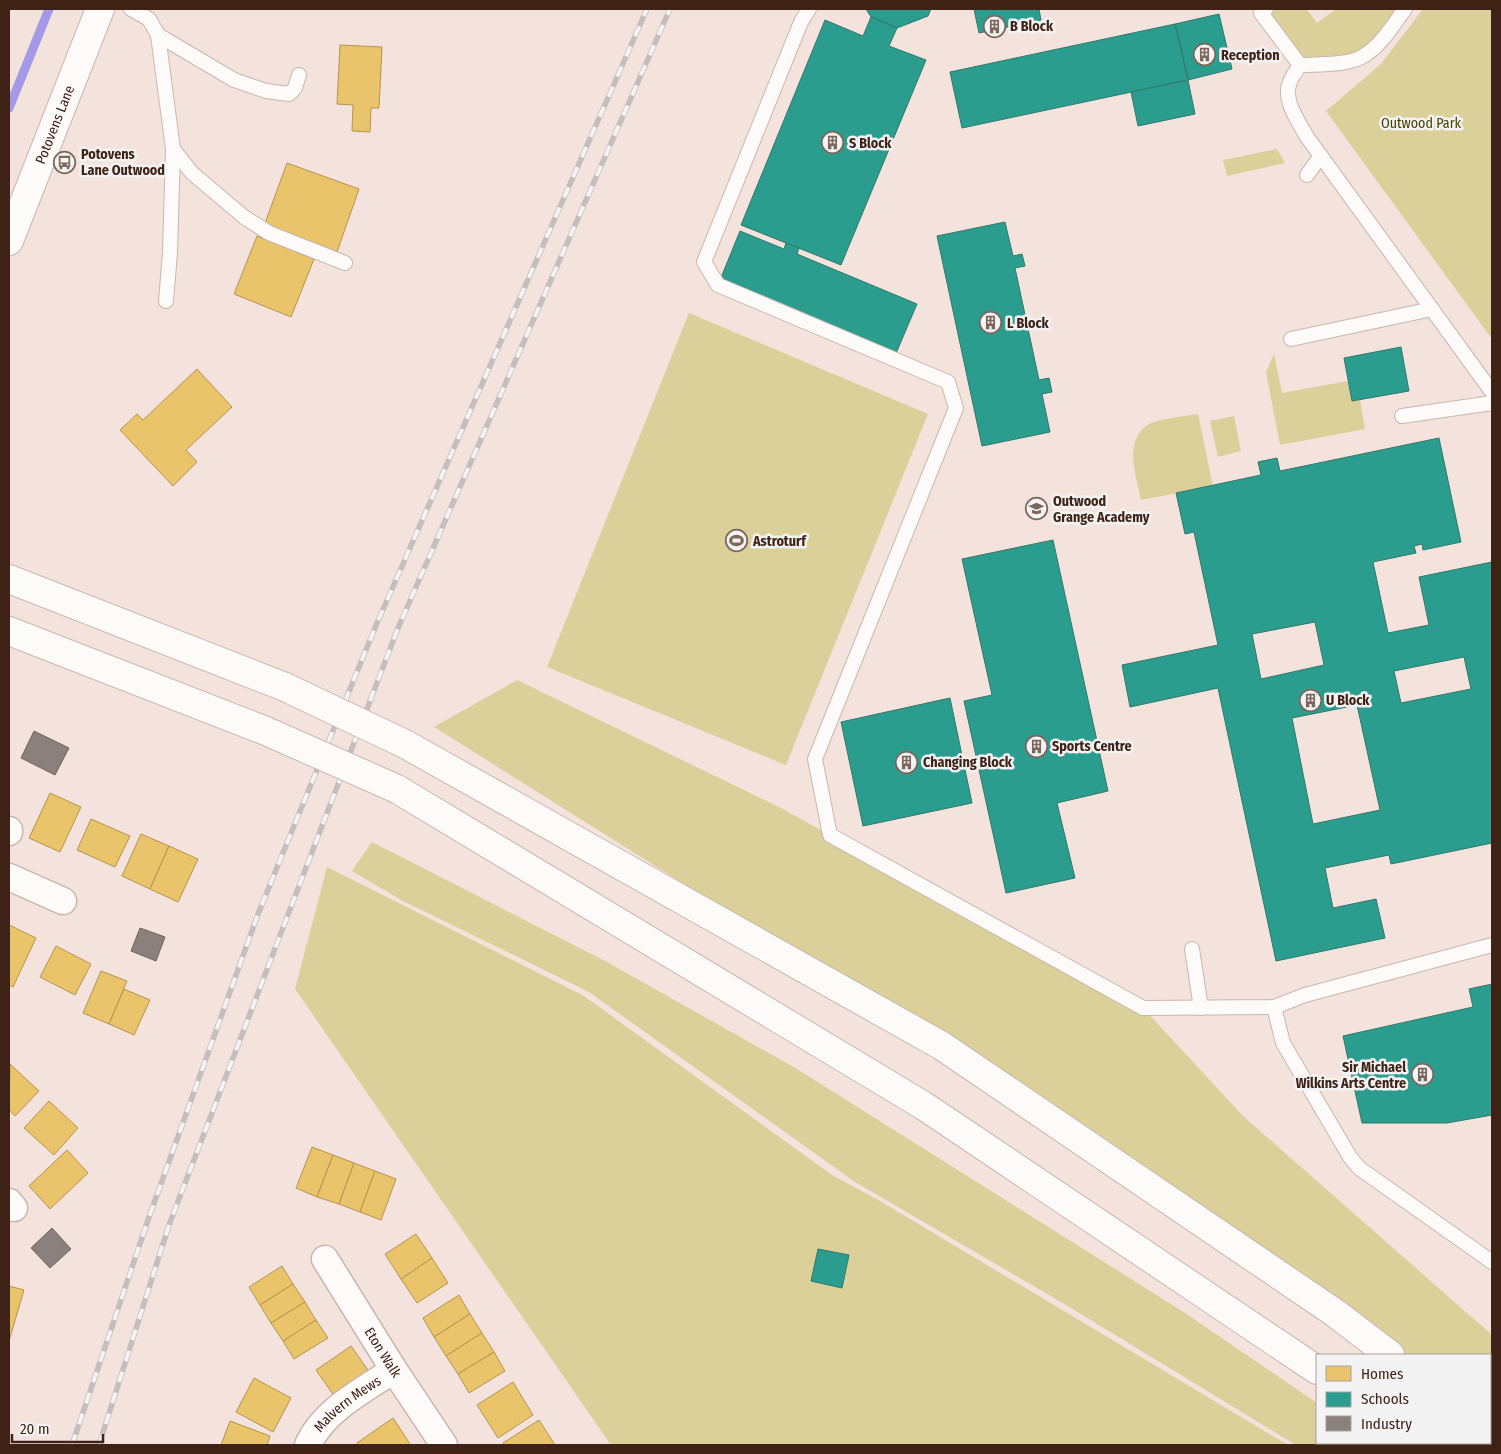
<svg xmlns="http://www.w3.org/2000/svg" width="1501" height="1454" font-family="'Fira Sans Condensed',sans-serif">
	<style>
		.green { fill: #dbcf9a }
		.homes { fill: #e9c46a; stroke: #b69351 }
		.schools { fill: #2a9d8f; stroke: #30786b; fill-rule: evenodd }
		.industry { fill: #8a817c; stroke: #73645d }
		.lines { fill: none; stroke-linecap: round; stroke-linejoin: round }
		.stream { stroke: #a399e6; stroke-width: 9 }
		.lane-casing { stroke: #cab6ad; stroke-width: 16 }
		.street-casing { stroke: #cab6ad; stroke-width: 29 }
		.secondary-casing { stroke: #cab6ad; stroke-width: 30 }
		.highway-casing { stroke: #cab6ad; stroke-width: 30 }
		.lane { stroke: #fdfbfa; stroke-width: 14 }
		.street { stroke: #fdfbfa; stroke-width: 26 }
		.secondary { stroke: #fdfbfa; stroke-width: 28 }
		.highway { stroke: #fdfbfa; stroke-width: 28 }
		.rail-casing { stroke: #c4bebc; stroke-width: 5.5 }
		.rail { stroke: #f3f3f3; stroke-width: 4; stroke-dasharray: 11; stroke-linecap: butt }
		.highway-bridge-casing { stroke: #cab6ad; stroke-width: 30; stroke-linecap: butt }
		.highway-bridge { stroke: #fdfbfa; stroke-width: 28 }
		.labels { text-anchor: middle; stroke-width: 5; stroke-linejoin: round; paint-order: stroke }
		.poi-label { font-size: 14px; font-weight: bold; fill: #3e2216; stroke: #f3f3f3; text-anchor: start }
		.park-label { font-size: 14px; fill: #474100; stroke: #f3f3f3 }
		.street-label { font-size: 14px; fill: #3e2216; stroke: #f3f3f3 }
	</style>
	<rect width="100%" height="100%" fill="#f3e3dc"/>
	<!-- green -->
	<g class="green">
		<path d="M1266,9H1307L1317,23L1336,9H1405L1363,56L1300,65Z"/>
		<path d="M1423,9H1492V339L1326,111L1381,64Z"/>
		<path d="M1277,149L1285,163L1227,176L1223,160Z"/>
		<path d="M689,313L928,414L786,765L547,667Z"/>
		<path d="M1274,354L1282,393L1348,381L1352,401L1360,400L1365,429L1280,445L1266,372Z"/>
		<path d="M1198,414L1213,486L1141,500C1137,477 1122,440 1149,424C1158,419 1186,416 1198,414Z"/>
		<path d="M1234,416L1241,451L1218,457L1210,421Z"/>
		<path d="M517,680L781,808L1143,1008L1244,1117L1492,1335V1433L1490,1431V1355H1390L942,1046L434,727Z"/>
		<path d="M372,842L605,961L797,1069L1182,1311L1317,1403V1443H1375L1378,1445H1296L1066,1305L855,1182L589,992L401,900L352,871Z"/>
		<path d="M327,867L584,996L832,1175L880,1201L1288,1445H611L295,989Z"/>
	</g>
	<!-- homes -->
	<g class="homes">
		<path d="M340,45L382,47L379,108H371L370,132L352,131L353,105L337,104Z"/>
		<path d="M287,163L359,189L337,252L264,226Z"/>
		<path d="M257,236L314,259L291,317L234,294Z"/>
		<path d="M197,369L232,407L186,450L197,462L173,486L120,430L137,414L143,420Z"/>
		<path d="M50,793L81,807L60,852L29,838Z"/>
		<path d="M91,819L130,836L115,867L77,850Z"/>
		<path d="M141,834L169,846L150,889L122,876Z"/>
		<path d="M169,846L198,859L178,902L150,889Z"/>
		<path d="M9,925L36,938L13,987L9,985Z"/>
		<path d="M56,946L91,964L75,995L40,977Z"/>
		<path d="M101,971L127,981L109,1024L83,1013Z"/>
		<path d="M124,989L150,1000L134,1035L109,1024Z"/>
		<path d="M10,1064L39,1091L15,1116L9,1110Z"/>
		<path d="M49,1101L78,1128L54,1155L24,1128Z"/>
		<path d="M312,1147L333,1155L317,1197L296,1188Z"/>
		<path d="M67,1150L88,1173L50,1209L29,1186Z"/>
		<path d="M333,1155L354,1163L339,1204L317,1197Z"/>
		<path d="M354,1163L375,1171L360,1212L339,1204Z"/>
		<path d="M375,1171L396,1179L381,1220L360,1212Z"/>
		<path d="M416,1234L432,1258L401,1279L385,1254Z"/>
		<path d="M432,1258L448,1283L417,1303L401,1279Z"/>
		<path d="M282,1266L293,1284L260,1305L249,1287Z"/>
		<path d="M293,1284L305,1302L271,1323L260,1305Z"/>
		<path d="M9,1286L24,1290L9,1341Z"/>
		<path d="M459,1295L470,1314L434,1337L423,1318Z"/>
		<path d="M305,1302L316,1320L283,1341L271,1323Z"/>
		<path d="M470,1314L482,1333L446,1356L434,1337Z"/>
		<path d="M316,1320L328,1338L294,1359L283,1341Z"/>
		<path d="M482,1333L494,1352L458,1374L446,1356Z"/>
		<path d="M351,1346L370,1373L335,1397L316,1370Z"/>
		<path d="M494,1352L505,1371L469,1393L458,1374Z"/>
		<path d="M254,1378L291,1398L273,1432L236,1412Z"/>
		<path d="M513,1382L533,1415L498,1438L477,1405Z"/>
		<path d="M393,1418L410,1444L408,1445H358L357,1443Z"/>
		<path d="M539,1420L555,1445H505L503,1443Z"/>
		<path d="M230,1421L270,1436L267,1445H221Z"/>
	</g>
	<!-- schools -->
	<g class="schools">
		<path d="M866,9H931L928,16L897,28L871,17Z"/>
		<path d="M974,9H1039L1041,20L979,33Z"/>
		<path d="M1219,14L1232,69L1188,80L1175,24Z"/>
		<path d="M871,17L897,28L889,46L926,60L841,265L741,225L825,20L863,36Z"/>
		<path d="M1175,24L1188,80L962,128L950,72Z"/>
		<path d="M1188,80L1195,114L1138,126L1131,92Z"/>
		<path d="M1005,222L1013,256L1022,254L1025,266L1015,268L1039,380L1049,378L1052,392L1042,394L1050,432L982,446L937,236Z"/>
		<path d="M740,231L784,249L786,243L799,248L797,254L917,304L894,358L718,285Z"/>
		<path d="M1401,347L1409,391L1352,401L1344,358Z"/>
		<path d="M1439,438L1461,542L1423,550L1422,544L1414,546L1416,553L1373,562L1388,633L1429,625L1419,577L1492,562V843L1391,864L1389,855L1325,868L1333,908L1376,899L1385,938L1276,961L1218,688L1130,707L1122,665L1218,645L1194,532L1185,534L1176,493L1261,475L1258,462L1277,458L1280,471ZM1315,622L1324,665L1261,679L1252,634ZM1464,657L1471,689L1401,703L1394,671ZM1357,705L1380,810L1313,824L1292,718Z"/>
		<path d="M1053,540L1108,791L1057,803L1075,878L1006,893L964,701L992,695L962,559Z"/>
		<path d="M950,698L972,803L863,826L841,722Z"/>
		<path d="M1492,984V1115L1447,1123H1362L1343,1036L1473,1007L1469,989Z"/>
		<path d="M818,1249L849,1255L842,1288L811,1281Z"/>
	</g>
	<!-- industry -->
	<g class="industry">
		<path d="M34,731L69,748L55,775L21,758Z"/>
		<path d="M140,928L165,937L156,961L131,951Z"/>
		<path d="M52,1228L71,1249L50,1268L31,1248Z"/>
	</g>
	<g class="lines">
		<!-- stream -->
		<path class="stream" d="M9,108L49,9"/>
		<defs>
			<g id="lane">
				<path d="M131,9L149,19L158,35L173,149L192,173L244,217L269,233L345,263"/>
				<path d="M809,9L801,22L704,262L718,285L948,382L956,408L815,759L830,835L1143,1008L1274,1007L1305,995L1492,945"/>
				<path d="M1266,9L1261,13L1300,65"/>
				<path d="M158,35L234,80L266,91L289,94L295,88L299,75"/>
				<path d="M1300,65C1297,70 1292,76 1290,82C1282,100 1299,122 1307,137L1492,392"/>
				<path d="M1300,65C1318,64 1349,66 1365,55C1382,44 1393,25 1405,9"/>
				<path d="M1307,175L1320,157"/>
				<path d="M166,301L170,253L173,149"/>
				<path d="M1291,339L1432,309"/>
				<path d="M1402,416L1492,403"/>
				<path d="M1192,949L1201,1008"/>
				<path d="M1274,1007L1283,1043L1350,1157L1359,1168L1492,1262"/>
			</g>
			<g id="street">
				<path d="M9,832V830"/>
				<path d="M9,877L63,901"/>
				<path d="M9,1202L14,1208"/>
				<path id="s1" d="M325,1259L394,1370L444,1445"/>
				<path id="s2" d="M308,1445C323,1411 363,1390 394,1370"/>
			</g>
			<g id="secondary">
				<path id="s3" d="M9,241L100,9"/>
			</g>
			<g id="highway">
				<path d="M9,579L285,687"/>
				<path d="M9,631L266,731"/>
				<path d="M405,744L942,1046L1335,1313L1390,1355"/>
				<path d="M397,789L924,1106L1317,1370"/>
				<path d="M1490,1431L1492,1433"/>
				<path d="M1415,1443L1419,1445"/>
			</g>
		</defs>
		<!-- lane casing -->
		<use href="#lane" class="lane-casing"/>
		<!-- street casing -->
		<use href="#street" class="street-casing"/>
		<!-- secondary casing -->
		<use href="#secondary" class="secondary-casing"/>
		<!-- highway casing -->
		<use href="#highway" class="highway-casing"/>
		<!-- lane -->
		<use href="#lane" class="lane"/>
		<!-- street -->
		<use href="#street" class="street"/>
		<!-- secondary -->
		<use href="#secondary" class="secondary"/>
		<!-- highway -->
		<use href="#highway" class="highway"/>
		<defs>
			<g id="rail">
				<path d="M72,1445L148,1220L258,914L377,623L647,9"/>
				<path d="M99,1445L169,1225L398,628L670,9"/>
			</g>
		</defs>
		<!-- rail casing -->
		<use href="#rail" class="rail-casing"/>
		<!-- rail -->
		<use href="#rail" class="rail"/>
		<defs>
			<g id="highway-bridge">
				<path d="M285,687L405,744"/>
				<path d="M266,731L397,789"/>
			</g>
		</defs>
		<!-- highway-bridge casing -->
		<use href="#highway-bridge" class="highway-bridge-casing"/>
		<!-- highway-bridge -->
		<use href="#highway-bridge" class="highway-bridge"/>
	</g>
	<!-- icons -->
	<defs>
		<symbol id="building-ring" viewBox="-11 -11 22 22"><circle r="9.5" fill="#f3f3f3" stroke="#7d665b" stroke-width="1.5"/><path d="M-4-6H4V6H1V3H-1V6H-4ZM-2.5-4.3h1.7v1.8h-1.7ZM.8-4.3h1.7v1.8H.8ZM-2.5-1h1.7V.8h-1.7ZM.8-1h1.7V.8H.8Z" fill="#7d665b"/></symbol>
		<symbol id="bus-ring" viewBox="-11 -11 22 22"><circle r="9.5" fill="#f3f3f3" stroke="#7d665b" stroke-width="1.5"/><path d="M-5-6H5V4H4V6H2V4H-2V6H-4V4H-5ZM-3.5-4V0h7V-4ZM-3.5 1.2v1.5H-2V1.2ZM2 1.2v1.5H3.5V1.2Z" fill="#7d665b"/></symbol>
		<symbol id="school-ring" viewBox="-11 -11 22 22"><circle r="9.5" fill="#f3f3f3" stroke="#7d665b" stroke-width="1.5"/><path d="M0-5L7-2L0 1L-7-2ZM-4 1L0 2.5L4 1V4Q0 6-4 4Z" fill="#7d665b"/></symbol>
		<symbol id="stadium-ring" viewBox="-11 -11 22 22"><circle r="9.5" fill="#f3f3f3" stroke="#7d665b" stroke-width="1.5"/><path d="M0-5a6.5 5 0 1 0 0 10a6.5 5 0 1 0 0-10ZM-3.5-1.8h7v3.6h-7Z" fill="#7d665b"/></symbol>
	</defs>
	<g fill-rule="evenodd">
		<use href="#building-ring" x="982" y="14" width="25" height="25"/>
		<use href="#building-ring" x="1192" y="42" width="25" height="25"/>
		<use href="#building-ring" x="820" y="130" width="25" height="25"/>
		<use href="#bus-ring" x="52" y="150" width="25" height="25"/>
		<use href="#building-ring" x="978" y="310" width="25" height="25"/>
		<use href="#school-ring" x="1024" y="496" width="25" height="25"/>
		<use href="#stadium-ring" x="724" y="528" width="25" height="25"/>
		<use href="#building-ring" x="1298" y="688" width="25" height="25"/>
		<use href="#building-ring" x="1024" y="734" width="25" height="25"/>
		<use href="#building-ring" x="894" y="750" width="25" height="25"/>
		<use href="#building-ring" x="1410" y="1062" width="25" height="25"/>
	</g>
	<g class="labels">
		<!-- poi labels -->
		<g class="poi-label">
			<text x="1010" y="31">B Block</text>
			<text x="1221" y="60">Reception</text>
			<text x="849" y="148">S Block</text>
			<text x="81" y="159">Potovens<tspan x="81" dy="16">Lane Outwood</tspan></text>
			<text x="1007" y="328">L Block</text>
			<text x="1053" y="506">Outwood<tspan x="1053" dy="16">Grange Academy</tspan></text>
			<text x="753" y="546">Astroturf</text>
			<text x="1326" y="705">U Block</text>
			<text x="1052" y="751">Sports Centre</text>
			<text x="923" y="767">Changing Block</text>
			<text x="1406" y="1072" text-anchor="end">Sir Michael<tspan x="1406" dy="16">Wilkins Arts Centre</tspan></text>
		</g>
		<!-- park labels -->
		<g class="park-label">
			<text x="1421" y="128">Outwood Park</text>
		</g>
		<!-- street labels -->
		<g class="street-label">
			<text dy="5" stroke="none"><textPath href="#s3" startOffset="125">Potovens Lane</textPath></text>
			<text dy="5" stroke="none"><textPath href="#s1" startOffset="110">Eton Walk</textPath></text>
			<text dy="5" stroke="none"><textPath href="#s2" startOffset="58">Malvern Mews</textPath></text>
		</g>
	</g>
	<!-- border -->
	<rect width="1501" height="1454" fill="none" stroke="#3e2216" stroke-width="20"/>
	<!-- legend -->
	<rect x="1316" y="1354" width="175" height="90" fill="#f3f3f3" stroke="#ab9f9b"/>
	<rect x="1326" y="1366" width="25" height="15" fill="#e9c46a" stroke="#ab9f9b"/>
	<text x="1361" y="1379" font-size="15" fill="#3e2216">Homes</text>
	<rect x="1326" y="1392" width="25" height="15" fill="#2a9d8f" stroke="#ab9f9b"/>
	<text x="1361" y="1404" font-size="15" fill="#3e2216">Schools</text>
	<rect x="1326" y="1416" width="25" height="15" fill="#8a817c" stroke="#ab9f9b"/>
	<text x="1361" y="1429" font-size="15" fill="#3e2216">Industry</text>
	<!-- scale -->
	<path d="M12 1434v8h91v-8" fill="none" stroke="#3e2216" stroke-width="2.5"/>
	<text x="20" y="1434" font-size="15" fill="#3e2216" stroke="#f3f3f3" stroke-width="4" paint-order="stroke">20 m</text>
</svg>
